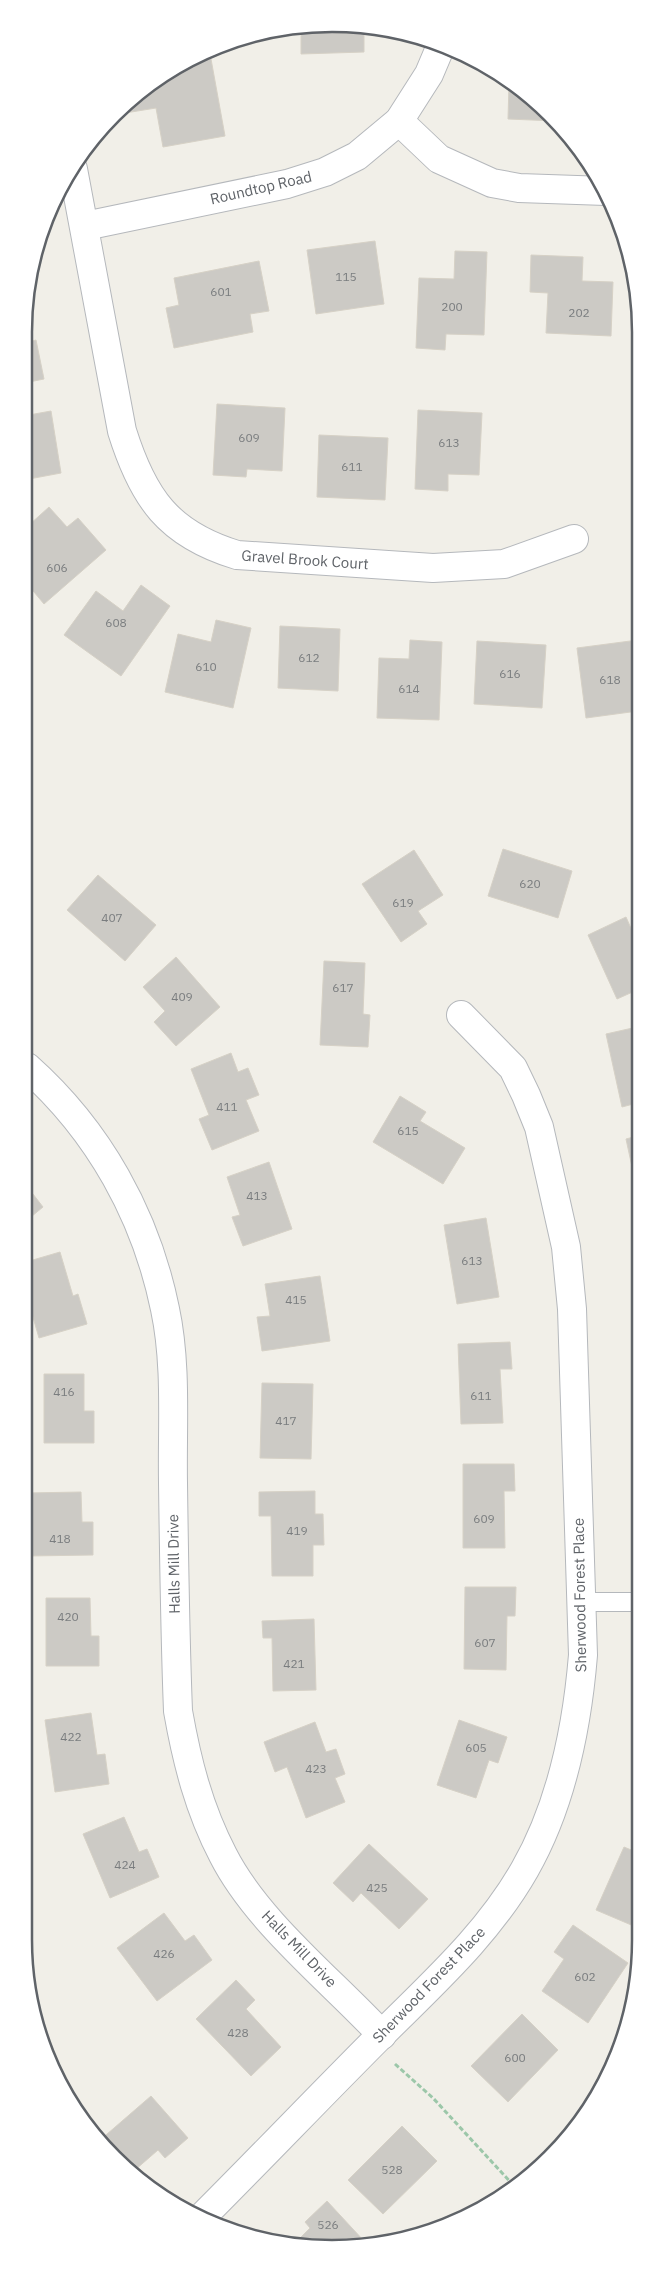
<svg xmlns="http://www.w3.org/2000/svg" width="665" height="2272" font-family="'IBM Plex Sans',sans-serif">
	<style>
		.building { fill: #cccac5; stroke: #d6d1c6 }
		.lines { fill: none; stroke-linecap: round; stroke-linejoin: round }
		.service-casing { stroke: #b5b8bc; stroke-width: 20 }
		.minor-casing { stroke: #b5b8bc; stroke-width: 30 }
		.path { stroke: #9cc7a9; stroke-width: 3; stroke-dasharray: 5 2.5; stroke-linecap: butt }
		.service { stroke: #fff; stroke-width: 18 }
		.minor { stroke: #fff; stroke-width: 28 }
		.labels { text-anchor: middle; stroke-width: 4; stroke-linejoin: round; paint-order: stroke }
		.number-label { font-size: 12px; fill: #7a7d7f }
		.street-label { font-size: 15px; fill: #5f6368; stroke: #fff }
		.rim { fill: none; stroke: #5f6368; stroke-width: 2.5 }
	</style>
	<rect width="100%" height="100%" fill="#f1efe8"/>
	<!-- building -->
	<g class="building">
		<path d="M301,30H364V52L301,54Z"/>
		<path d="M211,59L225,136L163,147L156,108L125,113L161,76L196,61Z"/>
		<path d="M509,84L555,121L508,119Z"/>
		<path d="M375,241L384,304L316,314L307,250Z"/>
		<path d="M455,251L487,252L484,335L446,334L445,350L416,348L419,278L454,279Z"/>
		<path d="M531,255L583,257L582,281L613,282L611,336L546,333L548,293L530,292Z"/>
		<path d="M259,261L269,311L250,314L253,332L174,348L166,308L179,305L174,278Z"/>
		<path d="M36,340L44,379L29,382V342Z"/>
		<path d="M217,404L285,408L282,471L247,469L246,477L213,475Z"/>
		<path d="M418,410L482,413L479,475L448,474V491L415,489Z"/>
		<path d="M51,411L61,473L29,479V415Z"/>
		<path d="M319,435L388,438L385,500L317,497Z"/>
		<path d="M49,507L67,527L78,518L106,550L44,604L29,586V525Z"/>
		<path d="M141,585L170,606L121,676L64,635L96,591L123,611Z"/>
		<path d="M216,620L251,628L233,708L165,692L178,634L211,642Z"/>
		<path d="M280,626L340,629L338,691L278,688Z"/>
		<path d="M410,640L442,642L439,720L377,718L379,658L409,659Z"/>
		<path d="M638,640V711L586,718L577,648Z"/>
		<path d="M477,641L546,645L542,708L474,704Z"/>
		<path d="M503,849L572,871L558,918L488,896Z"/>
		<path d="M414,850L443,895L418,911L427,924L401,942L362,884Z"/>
		<path d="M98,875L156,925L125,961L67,910Z"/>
		<path d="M626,917L637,942V990L617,999L588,935Z"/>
		<path d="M176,957L220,1007L176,1046L154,1022L165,1011L143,987Z"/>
		<path d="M324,961L365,963L363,1014L370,1015L368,1047L320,1045Z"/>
		<path d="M637,1027V1103L622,1107L606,1034Z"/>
		<path d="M231,1053L238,1072L248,1068L259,1095L246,1100L259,1131L212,1150L199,1119L209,1115L191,1069Z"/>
		<path d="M400,1096L426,1112L420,1121L465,1148L443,1184L373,1142Z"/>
		<path d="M637,1136V1190L626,1139Z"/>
		<path d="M269,1162L292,1229L243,1246L232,1217L240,1215L227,1177Z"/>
		<path d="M26,1185L43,1207L26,1221Z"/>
		<path d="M486,1218L499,1297L457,1304L444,1225Z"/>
		<path d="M60,1252L73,1296L78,1294L87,1324L39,1338L26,1293V1262Z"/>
		<path d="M320,1276L330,1341L262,1351L257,1317L270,1316L265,1284Z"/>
		<path d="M510,1342L512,1369H500L503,1423L461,1424L458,1344Z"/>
		<path d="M44,1374H84V1411H94V1443H44Z"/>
		<path d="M262,1383L313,1384L311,1459L260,1458Z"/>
		<path d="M463,1464H514L515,1491H504L505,1548H463Z"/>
		<path d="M315,1491V1514H323L324,1545H313V1576H272L271,1516H259V1492Z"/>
		<path d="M81,1492L82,1522H93V1555L28,1556L27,1493Z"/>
		<path d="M465,1587H516L515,1616H507L506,1670L464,1669Z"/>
		<path d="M46,1598H90L91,1636H99V1666H46Z"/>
		<path d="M314,1619L316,1690L273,1691L272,1638H263L262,1621Z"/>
		<path d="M91,1713L97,1755L105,1754L109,1784L55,1792L45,1720Z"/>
		<path d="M459,1720L507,1737L498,1763L489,1760L476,1798L437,1785Z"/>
		<path d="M315,1722L326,1752L336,1749L345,1774L335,1778L345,1802L306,1818L287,1767L275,1772L264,1742Z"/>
		<path d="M124,1817L139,1852L147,1849L159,1877L110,1898L83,1834Z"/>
		<path d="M369,1844L428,1899L399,1929L361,1893L353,1902L333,1883Z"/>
		<path d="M624,1847L636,1852V1927L596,1910Z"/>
		<path d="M164,1913L185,1941L194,1935L212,1960L157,2001L117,1948Z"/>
		<path d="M573,1925L628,1963L588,2023L542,1991L564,1959L554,1952Z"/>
		<path d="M236,1980L255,2000L246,2009L281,2047L251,2076L196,2019Z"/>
		<path d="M522,2014L558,2050L508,2102L471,2066Z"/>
		<path d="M151,2096L188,2138L165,2158L158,2150L135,2170L99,2141Z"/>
		<path d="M402,2126L437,2161L383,2214L348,2180Z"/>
		<path d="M327,2201L364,2241L362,2243L312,2248L295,2243L310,2228L305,2222Z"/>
	</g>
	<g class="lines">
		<defs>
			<path id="service" d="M582,1602H636"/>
			<g id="minor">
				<path d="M399,121L439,159L492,183L519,188L606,191"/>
				<path d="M73,169L122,431C143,498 168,534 237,555L433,568L504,564L574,539"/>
				<path d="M85,226L287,184L325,172L357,156L399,121L429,74L440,48"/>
				<path d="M27,1067C99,1131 146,1216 165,1309C177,1365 172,1426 173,1483C174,1559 175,1635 178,1711C187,1762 199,1809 223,1855C257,1922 331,1980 382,2035"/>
				<path d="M201,2218C262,2157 321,2095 382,2034C434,1982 488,1934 525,1869C562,1804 577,1728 583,1655L572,1309L566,1247L539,1127L526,1095L513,1068L461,1015"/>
			</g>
		</defs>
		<!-- service casing -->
		<use href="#service" class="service-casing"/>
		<!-- minor casing -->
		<use href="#minor" class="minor-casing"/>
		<!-- path -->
		<path class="path" d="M395,2064L433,2098L515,2187"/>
		<!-- service -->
		<use href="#service" class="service"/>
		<!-- minor -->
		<use href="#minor" class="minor"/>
	</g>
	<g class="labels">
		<!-- number labels -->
		<g class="number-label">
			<text x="346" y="281">115</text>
			<text x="221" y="296">601</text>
			<text x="452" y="311">200</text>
			<text x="579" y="317">202</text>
			<text x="249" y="442">609</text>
			<text x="449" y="447">613</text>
			<text x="352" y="471">611</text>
			<text x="57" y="572">606</text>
			<text x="116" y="627">608</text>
			<text x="309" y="662">612</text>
			<text x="206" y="671">610</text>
			<text x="510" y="678">616</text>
			<text x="610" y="684">618</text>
			<text x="409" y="693">614</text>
			<text x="530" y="888">620</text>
			<text x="403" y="907">619</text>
			<text x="112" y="922">407</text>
			<text x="343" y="992">617</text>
			<text x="182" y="1001">409</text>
			<text x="227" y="1111">411</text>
			<text x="408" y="1135">615</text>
			<text x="257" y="1200">413</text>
			<text x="472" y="1265">613</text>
			<text x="296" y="1304">415</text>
			<text x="64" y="1396">416</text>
			<text x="481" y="1400">611</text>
			<text x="286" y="1425">417</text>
			<text x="484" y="1523">609</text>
			<text x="297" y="1535">419</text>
			<text x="60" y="1543">418</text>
			<text x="68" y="1621">420</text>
			<text x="485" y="1647">607</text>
			<text x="294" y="1668">421</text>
			<text x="71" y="1741">422</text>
			<text x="476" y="1752">605</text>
			<text x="316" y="1773">423</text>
			<text x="125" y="1869">424</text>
			<text x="377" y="1892">425</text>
			<text x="164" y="1958">426</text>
			<text x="585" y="1981">602</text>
			<text x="238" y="2037">428</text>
			<text x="515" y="2062">600</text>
			<text x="392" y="2174">528</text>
			<text x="328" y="2229">526</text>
		</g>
		<!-- street labels -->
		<g class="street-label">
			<text transform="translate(261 188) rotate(-13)" y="5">Roundtop Road</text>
			<text transform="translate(305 560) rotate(4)" y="5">Gravel Brook Court</text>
			<text transform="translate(174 1564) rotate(-91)" y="5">Halls Mill Drive</text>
			<text transform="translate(580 1595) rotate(-91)" y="5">Sherwood Forest Place</text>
			<text transform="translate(299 1949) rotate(46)" y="5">Halls Mill Drive</text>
			<text transform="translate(429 1985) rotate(-46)" y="5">Sherwood Forest Place</text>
		</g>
	</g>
	<!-- crop -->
	<path d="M0 0H665V2272H0ZM332 32H332A300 300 0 0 1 632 332V1940A300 300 0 0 1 332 2240H332A300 300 0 0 1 32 1940V332A300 300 0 0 1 332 32Z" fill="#fff" fill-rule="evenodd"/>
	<path class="rim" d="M332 32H332A300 300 0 0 1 632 332V1940A300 300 0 0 1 332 2240H332A300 300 0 0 1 32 1940V332A300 300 0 0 1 332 32Z"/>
</svg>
